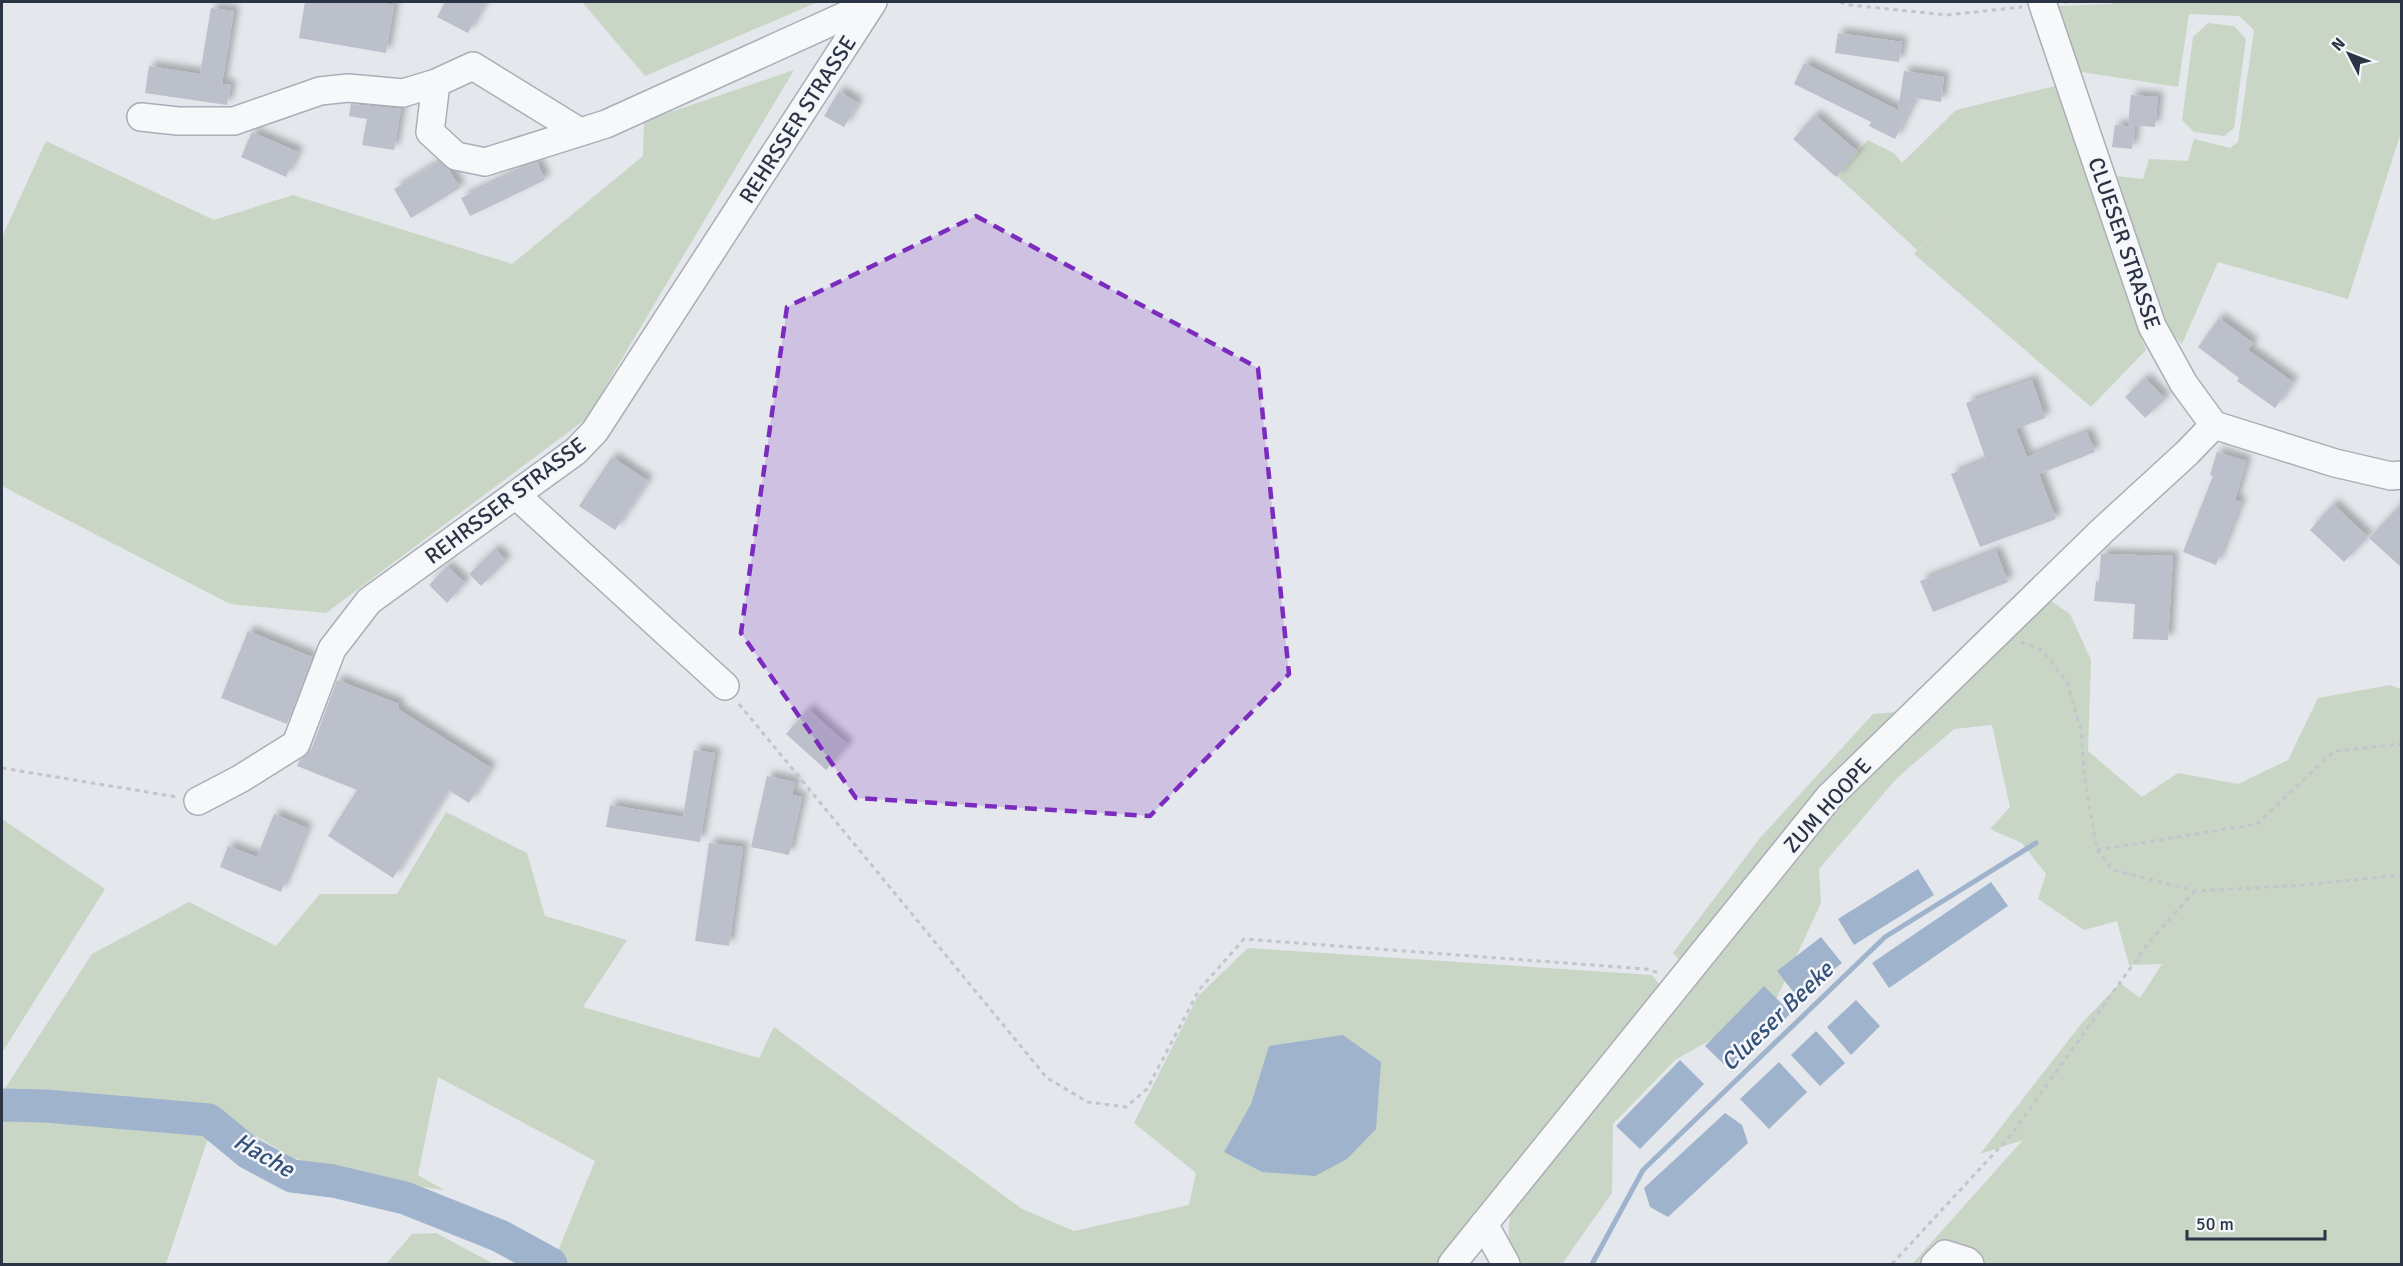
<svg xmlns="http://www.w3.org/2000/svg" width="2403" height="1266" font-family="Signika,sans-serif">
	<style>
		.green { fill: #c9d6c5 }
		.water { fill: #9fb4cc }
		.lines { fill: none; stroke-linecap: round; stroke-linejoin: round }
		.stream { stroke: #9fb4cc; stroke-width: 5 }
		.river { stroke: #9fb4cc; stroke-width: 33 }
		.building { fill: #bbc0ca; filter: url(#shadow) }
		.minor-casing { stroke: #a9aeb7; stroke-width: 30 }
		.path { stroke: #c2c5cb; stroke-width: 3; stroke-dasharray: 4.5 4.5; stroke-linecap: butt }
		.minor { stroke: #f7f8fa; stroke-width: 27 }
		.marked { fill: #7b2cbf; fill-opacity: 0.2; stroke: #7b2cbf; stroke-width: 4.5; stroke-dasharray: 12 8; stroke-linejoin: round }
		.labels { text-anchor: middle; stroke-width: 5; stroke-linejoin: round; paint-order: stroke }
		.street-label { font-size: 22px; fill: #2b3445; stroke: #f4f6f9 }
		.water-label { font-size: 24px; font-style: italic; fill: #34527a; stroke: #f4f6f9 }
	</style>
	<defs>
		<filter id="shadow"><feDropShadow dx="5.5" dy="-5.5" stdDeviation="3" flood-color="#0004"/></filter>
	</defs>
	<rect width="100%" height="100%" fill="#e4e7ec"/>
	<!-- green -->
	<g class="green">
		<path d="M582,2H818L645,76Z"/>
		<path d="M2121,2H2401V132L2348,299L2218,262L2182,344L2161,325L2117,176L2143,179L2149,159L2188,161L2194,139L2230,148L2238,142L2254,30L2239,16L2189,14L2178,87L2075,71L2056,6L2109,4Z"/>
		<path d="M2208,23L2234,26L2246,39L2234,128L2224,136L2194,132L2182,120L2193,37Z"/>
		<path d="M794,70L586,419L326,613L230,604L2,486V237L46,141L214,220L293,195L512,264L643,156L644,121Z"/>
		<path d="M2055,86L2146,350L2091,407L1914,254L1954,209L1917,250L1836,175L1868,140L1895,154L1902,163L1956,110Z"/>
		<path d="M2045,597L2070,614L2091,660L2088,751L2142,797L2178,773L2238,784L2288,760L2318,698L2390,685L2401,689V1264H1912L2023,1140L1980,1154L2081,1024L2120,983L2140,998L2162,964L2129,965L2117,921L2084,930L2038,899L2046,874L2022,843L1990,829L2010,807L1992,725L1954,729L1897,778L1819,869L1821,903L1774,1004L1675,1060L1613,1124L1612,1193L1562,1264H1518L1508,1244L1510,1212L1834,801Z"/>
		<path d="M1896,712L1823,793L1683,964L1673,953L1760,838L1873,714Z"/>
		<path d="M446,812L527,853L545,916L627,940L583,1007L759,1058L774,1027L1022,1209L1074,1231L1189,1205L1196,1173L1134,1123L1198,996L1248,948L1652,975L1661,987L1444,1264H566L555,1258L595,1161L438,1077L418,1175L444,1190L373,1180L293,1158L256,1136L207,1141L166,1264H2V1093L92,954L189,902L276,946L320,894H397Z"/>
		<path d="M2,819L105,889L3,1051H2Z"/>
		<path d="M436,1233L494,1264H386L412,1234Z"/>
	</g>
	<!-- water -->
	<g class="water">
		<path d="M1918,869L1934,895L1854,945L1838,919Z"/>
		<path d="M1991,882L2008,906L1889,988L1872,963Z"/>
		<path d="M1821,937L1842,963L1798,998L1777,971Z"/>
		<path d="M1764,986L1791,1013L1732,1072L1705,1046Z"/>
		<path d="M1856,1000L1880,1026L1851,1055L1827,1027Z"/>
		<path d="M1816,1031L1845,1063L1820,1086L1791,1055Z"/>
		<path d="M1343,1035L1381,1062L1376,1129L1347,1159L1315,1176L1262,1172L1224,1152L1251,1104L1269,1046Z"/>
		<path d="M1680,1060L1704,1084L1640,1149L1616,1126Z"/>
		<path d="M1779,1062L1807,1092L1769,1129L1740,1099Z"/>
		<path d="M1725,1113L1742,1125L1748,1143L1668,1217L1650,1207L1644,1188Z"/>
	</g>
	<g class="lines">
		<!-- stream -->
		<path class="stream" d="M1592,1264L1643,1170L1885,937L2036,843"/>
		<!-- river -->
		<path class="river" d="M2,1105L46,1106L209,1120L249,1153L292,1176L333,1181L405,1198L500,1236L551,1264"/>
	</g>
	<!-- building -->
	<g class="building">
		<path d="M305,2H376L394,5L386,53L299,38Z"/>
		<path d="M445,2H485L468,33L437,17Z"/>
		<path d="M211,8L234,11L222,84L231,85L227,105L145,93L149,66L200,74Z"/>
		<path d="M1838,33L1902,42L1899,62L1835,53Z"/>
		<path d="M1804,63L1898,110L1904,71L1944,77L1941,102L1915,98L1895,139L1869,126L1871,122L1794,84Z"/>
		<path d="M839,91L858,103L844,127L824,116Z"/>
		<path d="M2131,95L2158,97L2155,127L2128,125Z"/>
		<path d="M351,104L401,109L394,150L362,145L367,119L349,116Z"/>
		<path d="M1815,115L1858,152L1836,177L1793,139Z"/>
		<path d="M2115,125L2135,127L2132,149L2112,147Z"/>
		<path d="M252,132L298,152L286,177L241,157Z"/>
		<path d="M439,162L449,170L460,188L411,218L394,189Z"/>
		<path d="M537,162L545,180L470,216L461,198Z"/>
		<path d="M2219,318L2253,343L2248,350L2293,382L2275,408L2237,381L2239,378L2198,347Z"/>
		<path d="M2145,378L2165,399L2145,418L2125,397Z"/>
		<path d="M2032,380L2045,418L2016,429L2027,457L2087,432L2095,452L2039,474L2056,519L1980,547L1951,474L1986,460L1966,403Z"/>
		<path d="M2217,452L2246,461L2235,500L2241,502L2216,565L2183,552L2213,476L2210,475Z"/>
		<path d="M612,457L648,481L615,530L579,506Z"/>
		<path d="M2402,503V568L2369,538Z"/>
		<path d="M2333,504L2368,537L2344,562L2310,530Z"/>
		<path d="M495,549L506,561L481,586L469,574Z"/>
		<path d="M1996,551L2008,582L1933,612L1920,581Z"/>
		<path d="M2101,554L2173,556L2168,640L2133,639L2135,604L2094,601L2096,581L2099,582Z"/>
		<path d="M447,566L465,583L447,603L429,585Z"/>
		<path d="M248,631L312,657L287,724L221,698Z"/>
		<path d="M337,680L399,704L398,709L491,768L469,803L448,790L393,878L328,836L357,790L297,766L299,761L311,750Z"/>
		<path d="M808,709L848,745L826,770L786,734Z"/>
		<path d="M694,750L715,753L700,842L606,827L610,805L683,817Z"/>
		<path d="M767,776L795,782L792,795L802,797L789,855L751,847Z"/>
		<path d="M274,814L307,828L281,892L220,867L228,846L257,857Z"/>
		<path d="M709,843L743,847L729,946L695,941Z"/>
	</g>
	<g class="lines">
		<defs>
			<g id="minor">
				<path d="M2042,2L2152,326L2184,384L2214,425L2335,463L2391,476L2402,475"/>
				<path d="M141,117L178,121H234L320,91L348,88L403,93L436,83"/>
				<path d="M580,132L473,66L436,83L430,132L456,156L485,162L606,124L871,4"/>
				<path d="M516,495L725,686"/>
				<path d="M198,801L240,779L296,744L332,649L369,601L576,451L595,431L873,2"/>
				<path d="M1484,1224L1506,1264"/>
				<path d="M1452,1264L1829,797L2102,531L2187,453L2214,425"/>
				<path d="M1935,1264L1945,1254L1967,1261L1970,1264"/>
			</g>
		</defs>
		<!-- minor casing -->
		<use href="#minor" class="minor-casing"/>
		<!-- path -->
		<g class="path">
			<path d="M1840,2L1850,5L1947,15L2022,7"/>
			<path d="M2064,2H2074"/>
			<path d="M2021,642L2042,650L2067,682L2081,730L2085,781L2097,850L2113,870L2195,891L2303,885L2402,875"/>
			<path d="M739,704L1047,1078L1088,1102L1126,1107L1147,1089L1199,990L1244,939L1646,969L1659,973"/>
			<path d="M2,768L177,797"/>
			<path d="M2097,850L2257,824L2334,751L2402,744"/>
			<path d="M1892,1264L2011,1135L2149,942L2194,892"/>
		</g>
		<!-- minor -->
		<use href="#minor" class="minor"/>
	</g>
	<!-- marked area -->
	<path class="marked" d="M976,216L1258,368L1289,674L1150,816L856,798L741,633L787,307Z"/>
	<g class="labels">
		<!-- street labels -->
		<g class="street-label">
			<text transform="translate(797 119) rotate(-57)" y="8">REHRSSER STRASSE</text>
			<text transform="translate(2125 243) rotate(71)" y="8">CLUESER STRASSE</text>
			<text transform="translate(505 500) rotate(-37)" y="8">REHRSSER STRASSE</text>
			<text transform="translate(1827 805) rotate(-48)" y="8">ZUM HOOPE</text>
		</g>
		<!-- water labels -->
		<g class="water-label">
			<text transform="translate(1777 1016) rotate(-44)" y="8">Clueser Beeke</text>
			<text transform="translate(264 1155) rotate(30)" y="8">Hache</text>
		</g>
	</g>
	<!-- border -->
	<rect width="2403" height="1266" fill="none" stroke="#2b3445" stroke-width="6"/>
	<!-- north arrow -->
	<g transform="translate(2349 54) rotate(312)" stroke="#f4f6f9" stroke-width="4.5" paint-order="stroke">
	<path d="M0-4.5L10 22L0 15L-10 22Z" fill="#2b3445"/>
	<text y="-9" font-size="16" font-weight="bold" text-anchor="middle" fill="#2b3445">N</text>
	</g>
	<!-- scale -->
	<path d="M2187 1230v9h138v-9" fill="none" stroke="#2b3445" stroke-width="3"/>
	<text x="2196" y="1230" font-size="18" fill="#2b3445" stroke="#f4f6f9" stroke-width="4.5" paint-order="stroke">50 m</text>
</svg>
